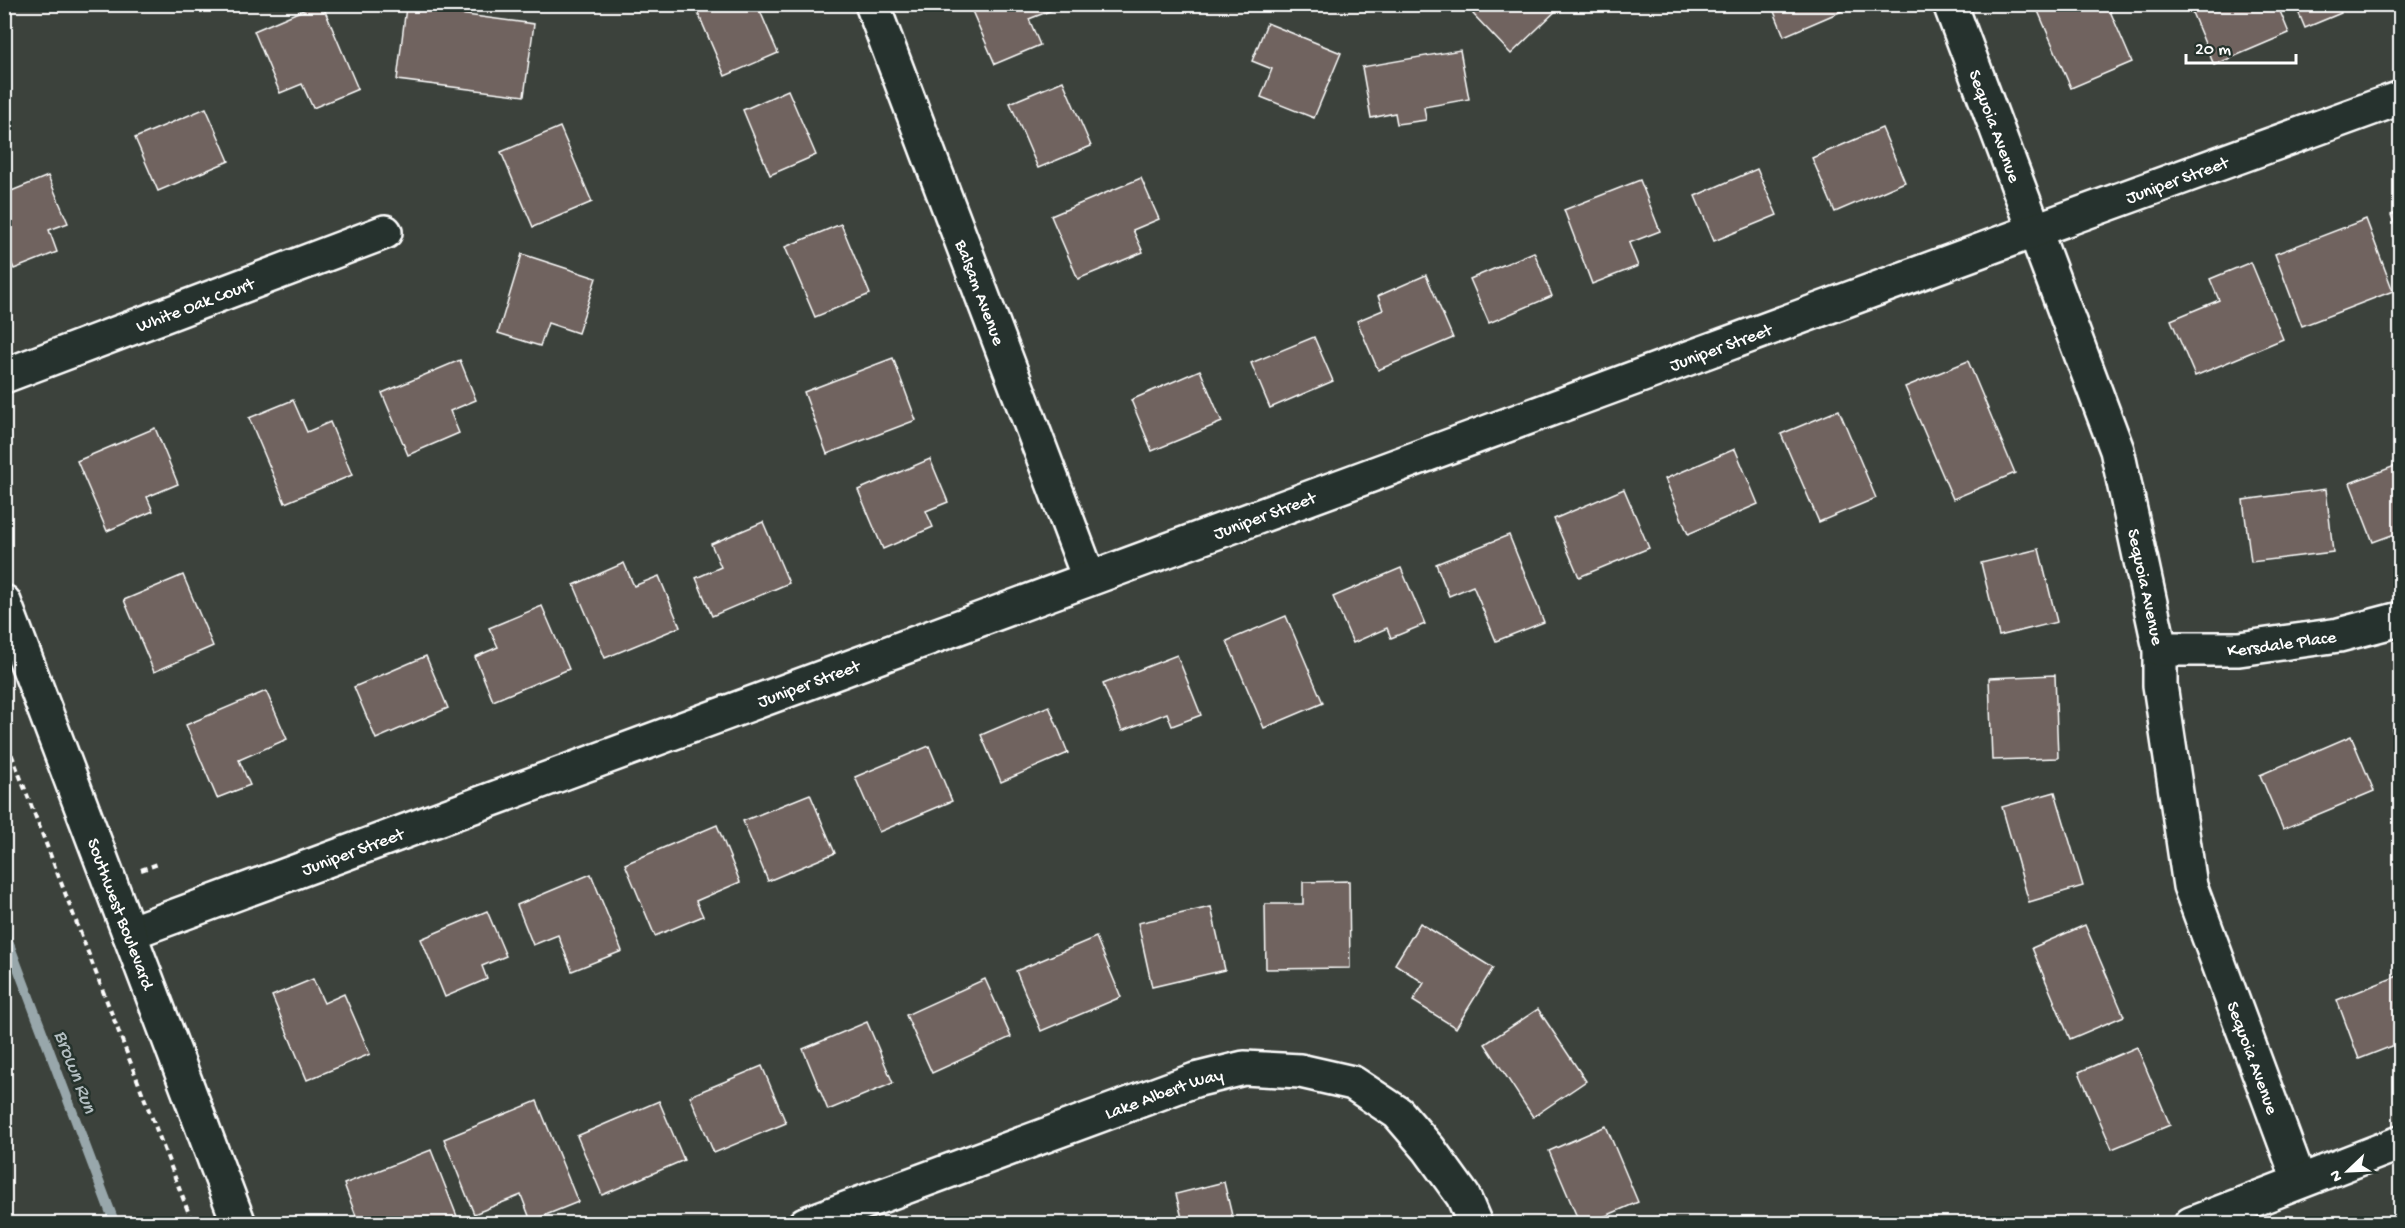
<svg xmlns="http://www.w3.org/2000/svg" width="2405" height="1228" font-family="'Gochi Hand',sans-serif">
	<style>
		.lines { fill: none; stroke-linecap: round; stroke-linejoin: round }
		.stream { stroke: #98a7ab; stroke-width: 10 }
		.building { fill: #70645e; stroke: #fff; stroke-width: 1.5 }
		.minor-casing { stroke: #fff; stroke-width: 38 }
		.tertiary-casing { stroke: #fff; stroke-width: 38 }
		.path { stroke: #fff; stroke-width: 4; stroke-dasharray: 6 4.5; stroke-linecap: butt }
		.minor { stroke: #26332d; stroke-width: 33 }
		.tertiary { stroke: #26332d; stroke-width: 33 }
		.labels { text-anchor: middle; stroke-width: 5; stroke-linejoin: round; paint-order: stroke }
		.street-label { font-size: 18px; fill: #fff; stroke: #26332d }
		.water-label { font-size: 20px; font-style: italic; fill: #b2bdc0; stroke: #26332d }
	</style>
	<rect width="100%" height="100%" fill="#3c423c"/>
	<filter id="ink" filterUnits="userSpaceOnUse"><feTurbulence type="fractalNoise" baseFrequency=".0167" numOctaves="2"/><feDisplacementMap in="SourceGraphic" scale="12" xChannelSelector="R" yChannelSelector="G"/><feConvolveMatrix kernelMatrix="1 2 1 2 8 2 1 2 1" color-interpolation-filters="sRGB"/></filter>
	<g filter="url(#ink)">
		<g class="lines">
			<!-- stream -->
			<path class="stream" d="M4,931L115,1224"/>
		</g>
		<!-- building -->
		<g class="building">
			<path d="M317,4H322L358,89L313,108L302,84L280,93L254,31Z"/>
			<path d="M699,4H757L778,53L725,76L695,6Z"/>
			<path d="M969,4H1050L1052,10L1029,19L1040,45L995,64Z"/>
			<path d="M1483,4H1563L1511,54L1473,14Z"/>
			<path d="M1771,4H1840L1842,11L1784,36Z"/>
			<path d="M2035,4H2107L2132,62L2071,88Z"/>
			<path d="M2204,4H2277L2289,33L2214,65L2191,10Z"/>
			<path d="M2295,4H2337L2341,13L2305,28Z"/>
			<path d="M406,7L534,24L524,96L397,80Z"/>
			<path d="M1267,23L1341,53L1314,118L1261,97L1272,69L1252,61Z"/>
			<path d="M1460,50L1469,99L1424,107L1426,120L1397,124L1395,113L1371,118L1362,67Z"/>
			<path d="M1063,81L1091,146L1038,168L1010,103Z"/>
			<path d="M788,90L816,155L770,175L743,110Z"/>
			<path d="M206,108L229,161L158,191L135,138Z"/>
			<path d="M560,127L592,202L533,227L501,152Z"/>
			<path d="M1882,128L1905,182L1835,212L1812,158Z"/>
			<path d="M1757,169L1777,215L1714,241L1695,196Z"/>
			<path d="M48,176L68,223L49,230L57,252L14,269L4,245V194Z"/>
			<path d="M1141,178L1159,219L1133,230L1143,252L1078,279L1051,216Z"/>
			<path d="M1640,180L1660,231L1629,243L1638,266L1592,284L1564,210Z"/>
			<path d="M2400,211V238L2391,215Z"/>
			<path d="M2366,219L2393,291L2302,326L2275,254Z"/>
			<path d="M841,224L870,294L815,317L785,247Z"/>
			<path d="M1534,252L1552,296L1489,323L1470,279Z"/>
			<path d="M522,254L596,278L578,333L548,323L540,346L498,333Z"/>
			<path d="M2251,262L2283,339L2195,376L2171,320L2219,300L2210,279Z"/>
			<path d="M1426,275L1453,338L1378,370L1357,321L1383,310L1378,296Z"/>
			<path d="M1314,337L1333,381L1270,408L1251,363Z"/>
			<path d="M893,358L916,420L827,454L804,392Z"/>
			<path d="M460,360L476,400L450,411L459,433L408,455L382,393Z"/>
			<path d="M1968,361L2015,473L1953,499L1905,387Z"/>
			<path d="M1200,370L1222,422L1152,451L1131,400Z"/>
			<path d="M293,400L307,432L330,422L352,475L285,503L249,418Z"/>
			<path d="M1839,410L1876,498L1819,522L1781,434Z"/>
			<path d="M155,428L178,484L147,497L153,511L107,531L77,461Z"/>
			<path d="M1735,449L1758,504L1688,534L1665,479Z"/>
			<path d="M930,459L948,502L926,511L933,527L883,549L858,490Z"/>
			<path d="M2400,464V532L2373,542L2350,483Z"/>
			<path d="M1624,489L1649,548L1579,577L1554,519Z"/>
			<path d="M2326,489L2333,552L2251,562L2243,500Z"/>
			<path d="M763,522L789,583L712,616L696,578L721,567L711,544Z"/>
			<path d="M1509,535L1544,622L1496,641L1473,586L1449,596L1436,564Z"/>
			<path d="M2039,549L2057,622L1999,636L1981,563Z"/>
			<path d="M624,563L634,586L659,576L680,627L605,658L574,585Z"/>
			<path d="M1401,568L1425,624L1391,638L1387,628L1353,643L1333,597Z"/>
			<path d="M183,575L213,646L154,672L124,600Z"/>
			<path d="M542,606L569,669L493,701L475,657L498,647L489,628Z"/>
			<path d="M1286,616L1323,703L1264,728L1227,641Z"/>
			<path d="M1177,655L1201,715L1172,726L1167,713L1122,731L1103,684Z"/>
			<path d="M426,656L448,708L376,739L354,687Z"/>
			<path d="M2055,675L2058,758L1992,760L1989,678Z"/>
			<path d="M266,691L287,739L239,760L250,785L217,798L186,725Z"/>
			<path d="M1049,706L1068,753L1001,782L981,735Z"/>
			<path d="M2400,726V750L2392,729Z"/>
			<path d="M2351,736L2374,791L2283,829L2260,775Z"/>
			<path d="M929,746L952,801L879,832L855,777Z"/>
			<path d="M2055,792L2083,886L2029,902L2002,807Z"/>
			<path d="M810,794L835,853L768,881L743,821Z"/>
			<path d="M717,825L740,882L696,901L703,916L655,936L625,864Z"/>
			<path d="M591,874L622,951L572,971L558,935L533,945L517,905Z"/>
			<path d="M1349,881L1350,968L1266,969L1265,904H1303V882Z"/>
			<path d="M1211,907L1225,970L1152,987L1138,923Z"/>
			<path d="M487,911L506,956L482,966L487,979L445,997L421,939Z"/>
			<path d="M1420,923L1493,968L1456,1028L1413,1001L1424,983L1395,964Z"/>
			<path d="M2085,925L2124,1016L2070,1039L2032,948Z"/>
			<path d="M1096,937L1121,997L1041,1031L1016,971Z"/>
			<path d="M2400,975V1043L2359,1059L2337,1000Z"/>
			<path d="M313,979L324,1003L344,994L370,1054L307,1080L272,996Z"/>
			<path d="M985,979L1011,1037L932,1073L906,1015Z"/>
			<path d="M1538,1009L1586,1081L1533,1117L1485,1044Z"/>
			<path d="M867,1022L893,1083L828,1110L803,1049Z"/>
			<path d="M2137,1047L2170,1125L2112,1149L2079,1072Z"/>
			<path d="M762,1066L786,1123L714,1153L690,1096Z"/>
			<path d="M537,1101L578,1202L531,1221L521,1195L474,1214L444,1139Z"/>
			<path d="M659,1101L684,1160L602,1195L577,1136Z"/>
			<path d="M1606,1126L1638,1202L1587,1224H1580L1549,1151Z"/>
			<path d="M431,1150L460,1224H359L344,1184Z"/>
			<path d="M1224,1182L1234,1224H1159L1182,1218L1176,1194Z"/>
		</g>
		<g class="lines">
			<defs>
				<g id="minor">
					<path id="s1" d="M872,4L1089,578"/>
					<path id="s2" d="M1950,4L2117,450L2160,649V685L2190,886L2299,1180"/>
					<path id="s3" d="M4,376L385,232"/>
					<path id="s4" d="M2160,649H2239L2339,635L2400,619"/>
					<path id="s5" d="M129,933L2036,230L2400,98"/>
					<path id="s6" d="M805,1224L1195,1080L1244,1068L1300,1071L1353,1083L1398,1113L1429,1149L1463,1196L1475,1224"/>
					<path d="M2191,1224L2400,1143"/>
				</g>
				<g id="tertiary">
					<path id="s7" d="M4,602L239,1224"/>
				</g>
			</defs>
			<!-- minor casing -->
			<use href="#minor" class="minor-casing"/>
			<!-- tertiary casing -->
			<use href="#tertiary" class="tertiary-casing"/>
			<!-- path -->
			<g class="path">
				<path d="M4,735L193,1224"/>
				<path d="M141,870L158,864"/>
			</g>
			<!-- minor -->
			<use href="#minor" class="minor"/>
			<!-- tertiary -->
			<use href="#tertiary" class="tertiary"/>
		</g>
	</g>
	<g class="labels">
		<!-- street labels -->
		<g class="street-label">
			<text dy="6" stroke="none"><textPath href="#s2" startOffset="130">Sequoia Avenue</textPath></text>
			<text dy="6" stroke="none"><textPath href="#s5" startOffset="2182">Juniper Street</textPath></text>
			<text dy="6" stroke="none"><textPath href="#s1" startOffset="308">Balsam Avenue</textPath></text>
			<text dy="6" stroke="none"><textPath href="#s3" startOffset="204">White Oak Court</textPath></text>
			<text dy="6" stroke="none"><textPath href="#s5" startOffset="1696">Juniper Street</textPath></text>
			<text dy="6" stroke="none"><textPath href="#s5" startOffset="1210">Juniper Street</textPath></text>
			<text dy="6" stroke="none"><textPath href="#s2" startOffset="616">Sequoia Avenue</textPath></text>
			<text dy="6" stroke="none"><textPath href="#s4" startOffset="122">Kersdale Place</textPath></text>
			<text dy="6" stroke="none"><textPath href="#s5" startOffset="724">Juniper Street</textPath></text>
			<text dy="6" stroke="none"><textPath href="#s5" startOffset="238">Juniper Street</textPath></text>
			<text dy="6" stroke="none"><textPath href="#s7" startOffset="333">Southwest Boulevard</textPath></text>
			<text dy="6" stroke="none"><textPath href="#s2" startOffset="1102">Sequoia Avenue</textPath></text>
			<text dy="6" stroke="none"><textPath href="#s6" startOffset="382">Lake Albert Way</textPath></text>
		</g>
		<!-- water labels -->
		<g class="water-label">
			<text transform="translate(77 1071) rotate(69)" y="7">Brown Run</text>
		</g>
	</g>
	<!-- margin -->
	<rect width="2405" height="1228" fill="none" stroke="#26332d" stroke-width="24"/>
	<rect x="12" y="12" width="2381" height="1204" fill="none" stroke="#fff" stroke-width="2" filter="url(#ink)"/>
	<!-- north arrow -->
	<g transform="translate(2348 1171) rotate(247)" stroke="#26332d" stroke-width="4.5" paint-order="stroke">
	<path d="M0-4.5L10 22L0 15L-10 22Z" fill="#ffffff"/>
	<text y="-9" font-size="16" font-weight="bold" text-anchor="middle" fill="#ffffff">N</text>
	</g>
	<!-- scale -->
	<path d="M2186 54v9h110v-9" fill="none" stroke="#ffffff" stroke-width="3"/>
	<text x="2195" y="54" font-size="18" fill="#ffffff" stroke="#26332d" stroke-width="4.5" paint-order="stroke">20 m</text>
</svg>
